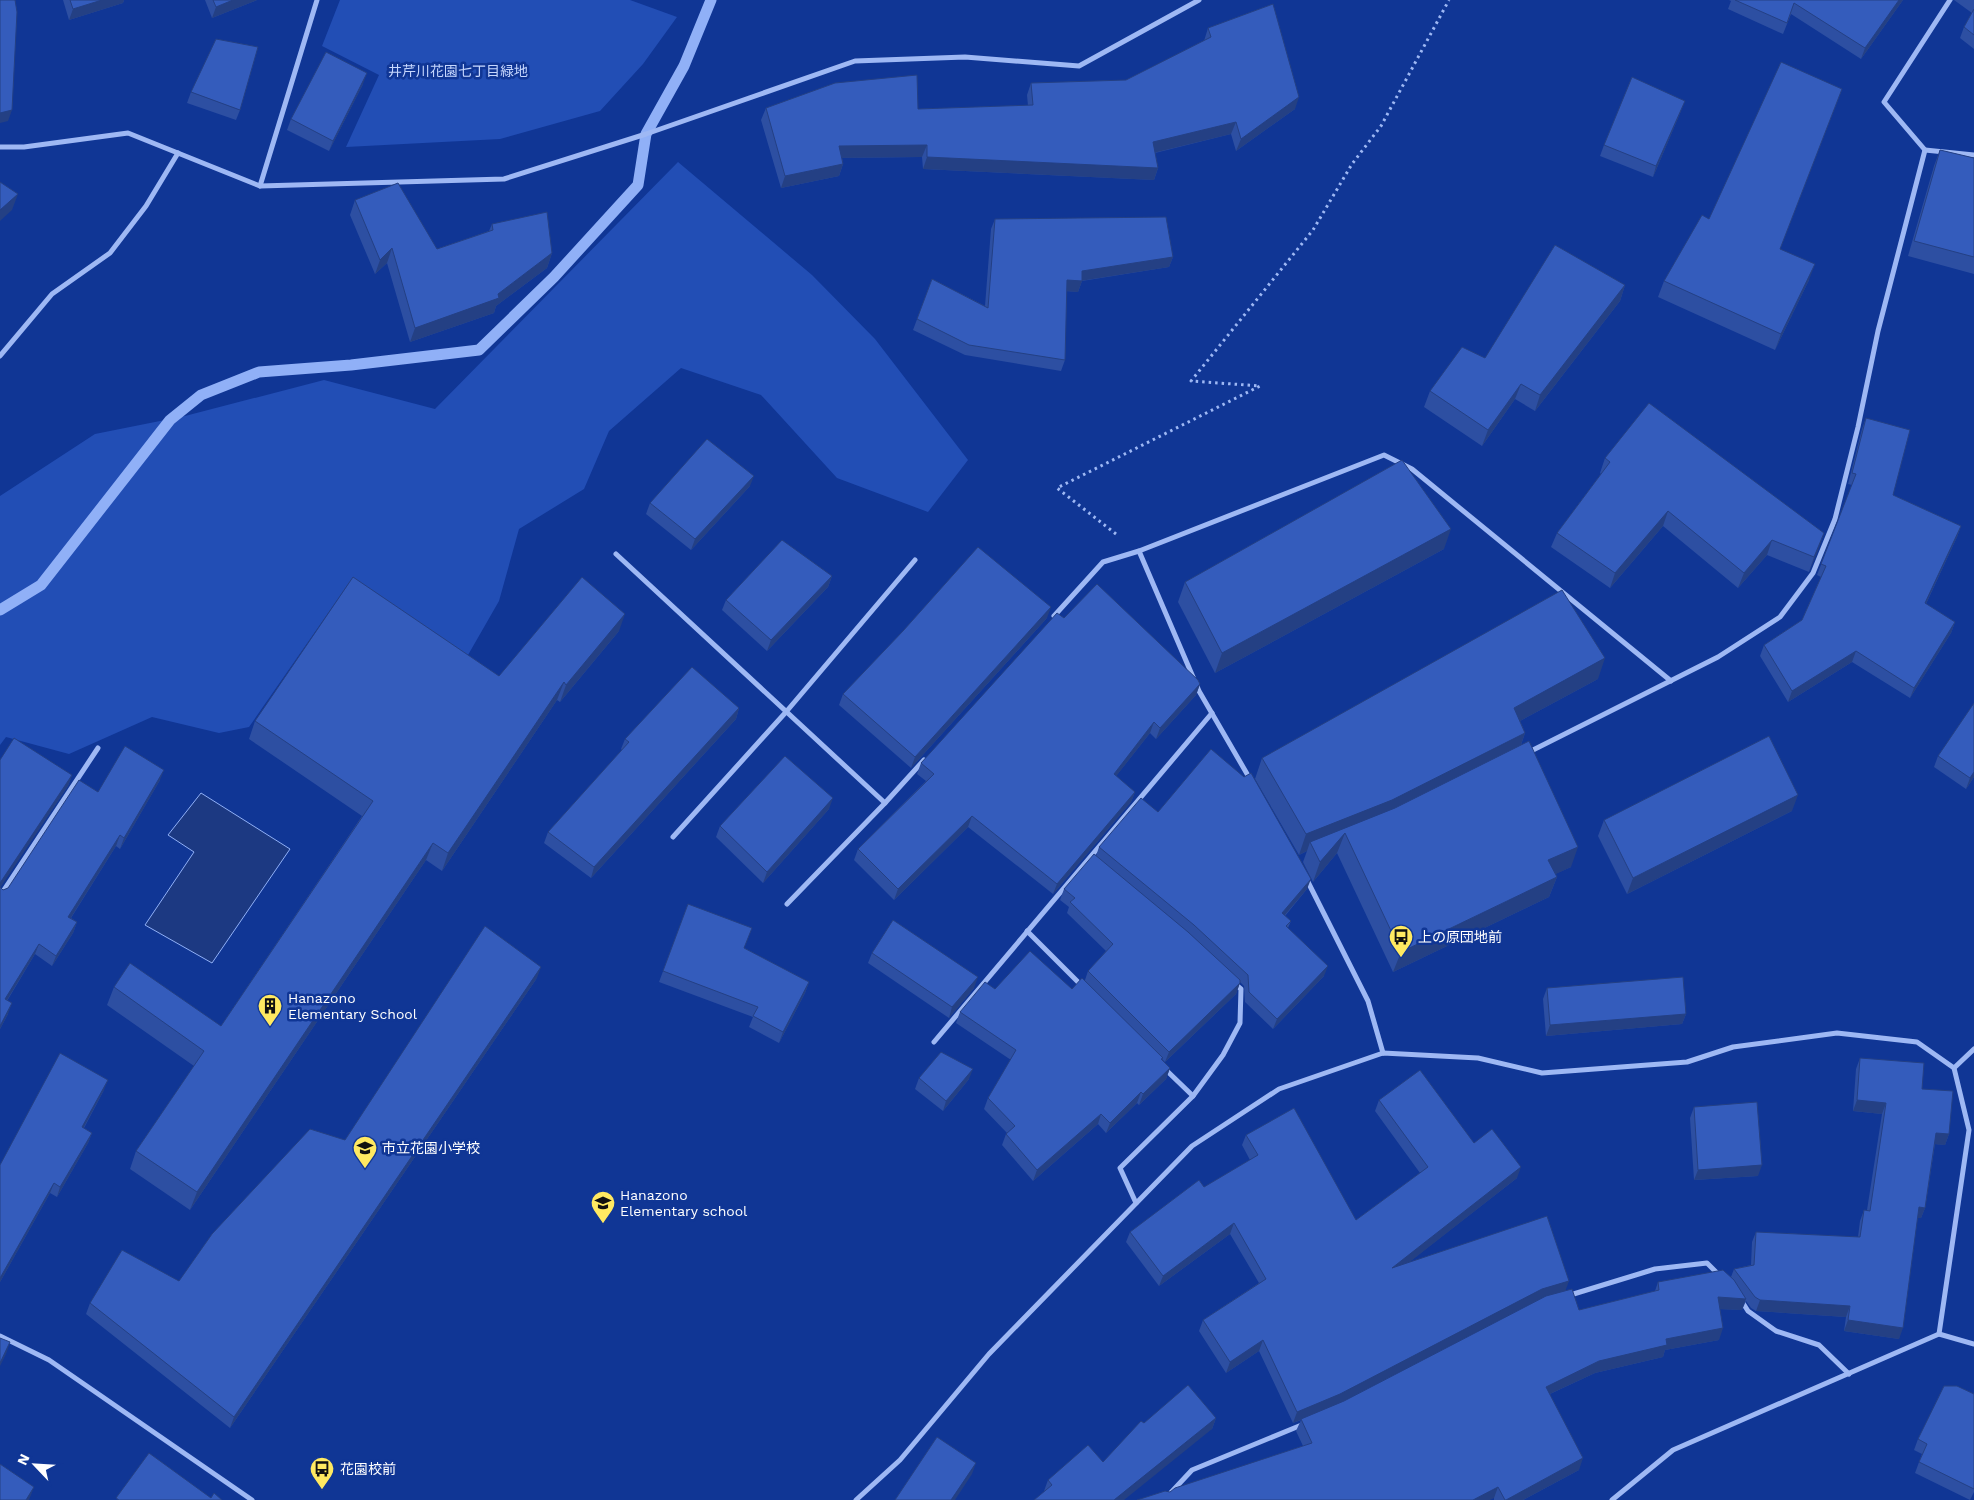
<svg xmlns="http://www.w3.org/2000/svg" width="1974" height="1500" font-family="'Work Sans','Noto Sans JP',sans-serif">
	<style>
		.green { fill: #224eb5 }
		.water { fill: #1c3982; stroke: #90b0f7 }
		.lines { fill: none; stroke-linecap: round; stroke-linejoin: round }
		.stream { stroke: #90b0f7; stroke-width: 11 }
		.path { stroke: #9eb8f4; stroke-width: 3; stroke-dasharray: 2.5 4; stroke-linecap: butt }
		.minor { stroke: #9eb8f4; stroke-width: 5 }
		.wall { fill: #2d4fa2; fill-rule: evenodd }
		.shaded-wall { fill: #244084 }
		.building { fill: #345cbc; stroke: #244084 }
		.labels { text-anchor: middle; stroke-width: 5; stroke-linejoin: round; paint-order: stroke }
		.park-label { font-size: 14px; fill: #c6d7fe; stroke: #103695 }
		.poi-label { font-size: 14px; fill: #fff; stroke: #103695; text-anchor: start }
	</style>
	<rect width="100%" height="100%" fill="#103695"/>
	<!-- green -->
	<g class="green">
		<path d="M340,0H630L677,17L643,64L600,111L500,139L346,147L379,75L322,46Z"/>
		<path d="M678,162L812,275L875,339L968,460L928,512L837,478L761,395L681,368L609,431L584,489L519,529L499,601L464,662L349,583L249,727L219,733L152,717L69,754L6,737L0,745V496L95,434L185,416L324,380L435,409Z"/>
	</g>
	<!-- water -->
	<path class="water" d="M201,793L290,849L212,963L145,925L194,852L168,835Z"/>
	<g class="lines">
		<!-- stream -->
		<path class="stream" d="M0,610L41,585L170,420L201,395L259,372L351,365L479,350L554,277L638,185L646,134L684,66L711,0"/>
		<!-- path -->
		<path class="path" d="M1116,534L1057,488L1260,386L1191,381L1313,230L1352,164L1381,126L1449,0"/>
		<!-- minor -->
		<g class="minor">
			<path d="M0,147H24L128,133L260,186L504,179L646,134L855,61L965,57L1079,66L1199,0"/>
			<path d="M1925,150L1884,102L1950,0"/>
			<path d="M260,186L317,0"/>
			<path d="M0,356L52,294L110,253L146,206L178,153"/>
			<path d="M1139,551L1199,691L1250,779"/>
			<path d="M616,554L885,803"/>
			<path d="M1054,616L1103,562L1139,551L1384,455L1412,469L1671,681"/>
			<path d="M1529,752L1718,657L1780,617L1813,573L1835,519L1858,427L1878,331L1925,150L1974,155"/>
			<path d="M673,837L786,712L915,560"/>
			<path d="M1306,878L1368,1001L1383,1053"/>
			<path d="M0,896L98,748"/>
			<path d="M787,904L885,803L924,760"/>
			<path d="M1027,931L1083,987"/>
			<path d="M934,1042L1212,713"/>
			<path d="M1954,1068L1974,1049"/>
			<path d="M1165,1069L1193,1096"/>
			<path d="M1136,1203L1120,1168L1193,1096L1223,1055L1240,1023L1241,989L1235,984"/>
			<path d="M1567,1296L1655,1269L1707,1263L1719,1275"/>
			<path d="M1741,1300L1748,1311L1776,1331L1819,1345L1849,1374"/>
			<path d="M0,1336L49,1360L252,1500"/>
			<path d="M856,1500L900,1460L989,1354L1192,1146L1279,1089L1383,1053L1478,1058L1542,1073L1687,1062L1733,1047L1837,1033L1917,1042L1954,1068L1969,1130L1939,1334"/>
			<path d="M1164,1500L1192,1470L1304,1424"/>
			<path d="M1612,1500L1673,1450L1939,1334L1974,1344"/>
		</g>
	</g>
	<!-- wall -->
	<g class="wall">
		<path d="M63,0H124L123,3L69,20Z"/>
		<path d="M205,0H257L212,18Z"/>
		<path d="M1729,0H1903L1861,59L1791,14L1783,34L1728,9L1731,1Z"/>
		<path d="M1954,0H1974V49L1960,38L1964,27L1972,13Z"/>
		<path d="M1208,28L1295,109L1236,151L1231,134L1155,153L1158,168L1154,180L923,169L922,157L842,158L843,164L839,176L781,188L761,120L766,108L918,109L1028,106L1027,95L1031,83L1126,80L1204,41Z"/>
		<path d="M363,84L329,151L287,130L291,119Z"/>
		<path d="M1842,89L1780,249L1809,280L1775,350L1658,297L1664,281L1709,219Z"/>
		<path d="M191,92L240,110L236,120L187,103Z"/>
		<path d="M1681,111L1653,177L1600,156L1604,145Z"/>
		<path d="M1940,150L1974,158V274L1908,256L1934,166Z"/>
		<path d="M355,200L437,249L489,231L492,224L552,253L547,268L496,306L494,313L410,342L387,263L375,274L350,215Z"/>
		<path d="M995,219L1173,257L1169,267L1082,281L1078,292L1066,291L1065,360L1061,371L965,355L913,330L932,279L985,306L991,229Z"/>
		<path d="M1625,285L1620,301L1535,411L1515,399L1482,446L1424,407L1430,391L1485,358Z"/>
		<path d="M1866,418L1893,495L1961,526L1957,537L1926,604L1955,622L1951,633L1910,698L1852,662L1788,702L1760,656L1764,645L1802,620L1821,577L1817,575L1852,485L1848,484L1862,429Z"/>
		<path d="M1605,458L1824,533L1809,572L1767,555L1738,588L1663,526L1610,588L1551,547L1557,533L1601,474L1600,473Z"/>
		<path d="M750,486L691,550L646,514L650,503Z"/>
		<path d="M1444,549L1215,673L1178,602L1185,582Z"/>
		<path d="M832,576L828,587L767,651L722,610L726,600Z"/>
		<path d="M1047,618L911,768L839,705L843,694Z"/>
		<path d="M1064,618L1200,684L1196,695L1156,739L1150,733L1116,776L1135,792L1131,802L1053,894L968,827L894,900L854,860L858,849L926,781L917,774L921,763Z"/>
		<path d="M619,631L560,702L557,700L442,871L426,860L190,1210L130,1169L136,1151L194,1066L107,1005L114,987L221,1026L362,816L249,739L255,721L499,676Z"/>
		<path d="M1598,679L1520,721L1525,733L1521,745L1571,867L1555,874L1557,877L1549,897L1393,972L1337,853L1313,882L1303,862L1307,851L1299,855L1255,779L1262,758Z"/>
		<path d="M739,708L736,719L591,878L544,843L548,832L622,750L621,749L625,739Z"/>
		<path d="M1938,756L1974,777L1966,789L1934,767Z"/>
		<path d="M0,760L72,775L68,786L0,887L3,890L8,888L98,792L160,780L120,849L116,846L71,918L77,922L73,933L52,966L35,954L7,1001L8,1014L0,1029Z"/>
		<path d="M829,809L763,883L716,837L720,826Z"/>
		<path d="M1792,811L1627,894L1598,836L1604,820Z"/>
		<path d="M1158,812L1307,889L1285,916L1291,921L1288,928L1324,976L1273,1029L1245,1002L1244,986L1240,982L1236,994L1165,1062L1162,1059V1060L1170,1068L1166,1079L1139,1105L1137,1103L1106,1133L1098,1124L1033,1181L1002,1145L1006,1134L1007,1133L984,1109L988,1098L1011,1060L956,1023L960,1012L995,989H1072L1085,980L1088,971L1106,951L1067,913L1069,907L1060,900L1064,889L1096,856L1099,847Z"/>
		<path d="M688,904L744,948L809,982L805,993L779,1043L749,1027L753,1017L659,982Z"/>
		<path d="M872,953L974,988L949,1018L868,963Z"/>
		<path d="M537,978L230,1428L86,1314L90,1303L179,1281Z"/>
		<path d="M1547,988L1686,1014L1682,1024L1546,1036L1543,999Z"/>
		<path d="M1860,1058L1922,1089L1949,1134L1945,1145L1935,1144L1925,1208L1921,1218H1917L1899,1339L1844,1331L1846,1317L1756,1311L1751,1308L1746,1301L1742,1310L1720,1309L1719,1340L1665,1350L1663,1357L1595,1373L1550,1394L1579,1470L1523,1500H1494V1498L1170,1492L1303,1446L1296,1431L1301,1420L1293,1423L1259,1351L1226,1373L1199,1331L1203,1320L1259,1283L1230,1234L1159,1286L1126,1242L1130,1232L1250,1160L1242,1145L1246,1135L1356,1220L1420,1173L1375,1111L1379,1100L1474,1143L1517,1178L1409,1262L1565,1291L1579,1310L1655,1291L1658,1282L1731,1277L1734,1269L1751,1265L1752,1242L1756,1232L1858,1237L1860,1221L1864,1210H1867L1882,1114L1853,1111L1856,1069ZM1540,1299L1344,1401L1340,1403L1538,1300Z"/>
		<path d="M919,1078L969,1079L943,1111L915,1089Z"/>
		<path d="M104,1090L84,1128L92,1133L88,1143L57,1197L50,1193L0,1282V1165Z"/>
		<path d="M1694,1107L1758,1176L1694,1180L1690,1118Z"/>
		<path d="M1974,1394V1492L1970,1500L1915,1473L1922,1454L1914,1450L1918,1439Z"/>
		<path d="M1216,1418L1212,1429L1044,1491L1048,1480L1103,1462L1144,1423Z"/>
	</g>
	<!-- shaded-wall -->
	<g class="shaded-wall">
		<path d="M102,0H124L123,3L69,20L73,9Z"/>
		<path d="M233,0H257L212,18L216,7Z"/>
		<path d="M1899,0H1903L1861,59L1865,48Z"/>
		<path d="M367,73L363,84L329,151L333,141Z"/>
		<path d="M1299,97L1295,109L1236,151L1241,139Z"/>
		<path d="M1685,101L1681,111L1653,177L1656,166Z"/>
		<path d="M12,110L8,121L0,123V113Z"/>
		<path d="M1236,122L1231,134L1149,154L1153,142Z"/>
		<path d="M927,145L922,157L834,158L839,146Z"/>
		<path d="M927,157L1158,168L1154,180L923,169Z"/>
		<path d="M843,164L839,176L781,188L785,176Z"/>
		<path d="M18,194L12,210L0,221V210Z"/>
		<path d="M392,248L387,263L375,274L380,260Z"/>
		<path d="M552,253L547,268L496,306L494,313L410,342L415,328L498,294Z"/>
		<path d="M1173,257L1169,267L1080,281H1082L1078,292L1063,291L1067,280L1082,271Z"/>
		<path d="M1815,264L1809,280L1775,350L1781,334Z"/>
		<path d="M1625,285L1620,301L1535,411L1540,395Z"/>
		<path d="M1521,384L1515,399L1482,446L1488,430Z"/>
		<path d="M754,476L750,486L691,550L695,539Z"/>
		<path d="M1668,511L1663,526L1610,588L1615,573Z"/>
		<path d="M1961,526L1957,537L1921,614L1925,603Z"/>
		<path d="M1451,529L1444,549L1215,673L1222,653Z"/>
		<path d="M1824,533L1819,548L1809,572L1814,557Z"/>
		<path d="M1772,540L1767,555L1738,588L1744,573Z"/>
		<path d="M832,576L828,587L767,651L771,640Z"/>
		<path d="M1051,607L1047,618L911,768L915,757Z"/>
		<path d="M625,614L619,631L560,702L566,685Z"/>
		<path d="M1955,622L1951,633L1910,698L1914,688Z"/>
		<path d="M1856,651L1852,662L1788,702L1792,691Z"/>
		<path d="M1605,658L1598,679L1507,728L1514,708Z"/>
		<path d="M564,682L557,700L442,871L448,853Z"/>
		<path d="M1200,684L1196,695L1156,739L1160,728Z"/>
		<path d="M739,708L736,719L591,878L594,867Z"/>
		<path d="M1154,722L1150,733L1110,784L1114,774Z"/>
		<path d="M1525,733L1518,753L1345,833L1337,853L1313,882L1320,862L1310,842L1307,851L1299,855L1306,834Z"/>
		<path d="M164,770L160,780L120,849L124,838Z"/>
		<path d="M1974,772V777L1966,789L1970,778Z"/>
		<path d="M72,775L68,786L0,888V883Z"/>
		<path d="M1135,792L1131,802L1053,894L1057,884Z"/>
		<path d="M1798,795L1792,811L1627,894L1633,878Z"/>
		<path d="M833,798L829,809L763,883L767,872Z"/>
		<path d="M972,816L968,827L894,900L898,889Z"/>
		<path d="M120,835L116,846L65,927L68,917Z"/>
		<path d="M433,843L426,860L190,1210L197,1192Z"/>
		<path d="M1578,847L1571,867L1541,881L1548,860Z"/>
		<path d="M1557,877L1549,897L1393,972L1401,952Z"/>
		<path d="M1311,879L1307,889L1278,923L1282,913Z"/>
		<path d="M77,922L73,933L52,966L56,956Z"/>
		<path d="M39,944L35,954L1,1010L5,999Z"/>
		<path d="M1328,966L1324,976L1273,1029L1277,1019Z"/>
		<path d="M541,967L537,978L230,1428L234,1417Z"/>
		<path d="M978,977L974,988L949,1018L952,1007Z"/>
		<path d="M809,982L805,993L779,1043L783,1032Z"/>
		<path d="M1240,983L1236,994L1165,1062L1169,1052Z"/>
		<path d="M12,1003L8,1014L0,1029V1026Z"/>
		<path d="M1686,1014L1682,1024L1546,1036L1550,1025Z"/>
		<path d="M1170,1068L1166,1079L1139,1105L1143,1094Z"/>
		<path d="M973,1069L969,1079L943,1111L946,1101Z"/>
		<path d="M108,1080L104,1090L78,1138L82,1127Z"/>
		<path d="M1141,1092L1137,1103L1106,1133L1110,1123Z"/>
		<path d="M1857,1100L1886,1103L1882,1114L1853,1111Z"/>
		<path d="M1101,1114L1098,1124L1033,1181L1037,1170Z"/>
		<path d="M92,1133L88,1143L57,1197L60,1187Z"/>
		<path d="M1936,1133L1949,1134L1945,1145L1932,1144Z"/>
		<path d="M1762,1165L1758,1176L1694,1180L1698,1170Z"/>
		<path d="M1521,1167L1517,1178L1388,1279L1392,1268Z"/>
		<path d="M54,1183L50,1193L0,1282V1278Z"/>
		<path d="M1919,1207L1925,1208L1921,1218H1915Z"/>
		<path d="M1234,1223L1230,1234L1159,1286L1163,1276Z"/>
		<path d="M1569,1281L1565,1292L1538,1300L1336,1405L1293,1423L1297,1412L1542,1289Z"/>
		<path d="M1718,1297L1746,1299L1742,1310L1713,1309Z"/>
		<path d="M1760,1300L1850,1306L1846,1317L1756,1311Z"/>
		<path d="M1848,1320L1903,1328L1899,1339L1844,1331Z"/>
		<path d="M1723,1328L1719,1340L1665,1350L1663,1357L1595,1373L1541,1398L1546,1387L1599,1361L1666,1339Z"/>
		<path d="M1263,1340L1259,1351L1226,1373L1230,1362Z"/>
		<path d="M10,1342L6,1354L0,1366V1363Z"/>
		<path d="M1216,1418L1212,1429L1124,1500H1114Z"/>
		<path d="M1583,1458L1579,1470L1523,1500H1506Z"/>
		<path d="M976,1463L972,1474L955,1500H951Z"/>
		<path d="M34,1487L29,1500H26Z"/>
		<path d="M1498,1487L1494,1498L1490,1500H1473Z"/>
	</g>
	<!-- building -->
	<g class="building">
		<path d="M0,0H15L17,12L12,110L0,113Z"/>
		<path d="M70,0H102L73,9Z"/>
		<path d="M213,0H233L216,7Z"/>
		<path d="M1735,0H1899L1865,48L1794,3L1787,23Z"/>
		<path d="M1273,4L1299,97L1241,139L1236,122L1153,142L1158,168L927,157V145L839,146L843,164L785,176L766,108L835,83L917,75L918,109L1033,105L1031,83L1126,80L1211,37L1208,28Z"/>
		<path d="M1974,9V35L1964,27Z"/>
		<path d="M216,39L258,47L240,110L191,92Z"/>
		<path d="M326,52L367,73L333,141L291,119Z"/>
		<path d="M1781,62L1842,89L1780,249L1815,264L1781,334L1664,281L1702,215L1709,219Z"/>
		<path d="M1632,77L1685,101L1656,166L1604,145Z"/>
		<path d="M1940,150L1974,158V257L1914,241Z"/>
		<path d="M0,182L18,194L0,210Z"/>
		<path d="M398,183L437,249L493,230L492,224L547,212L552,253L498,294L499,298L415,328L392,248L380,260L355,200Z"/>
		<path d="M1166,217L1173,257L1082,271V281L1067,280L1065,360L969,345L917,319L932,279L988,308L995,219Z"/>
		<path d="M1555,245L1625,285L1540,395L1521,384L1488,430L1430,391L1462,347L1485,358Z"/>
		<path d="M1649,403L1824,533L1814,557L1772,540L1744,573L1668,511L1615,573L1557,533L1610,462L1605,458Z"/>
		<path d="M1866,418L1910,430L1893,495L1961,526L1925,603L1955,622L1914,688L1856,651L1792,691L1764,645L1802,620L1826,566L1821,564L1856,474L1852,473Z"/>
		<path d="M707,439L754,476L695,539L650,503Z"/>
		<path d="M1402,460L1451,529L1222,653L1185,582Z"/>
		<path d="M782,540L832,576L771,640L726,600Z"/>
		<path d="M978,547L1051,607L915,757L843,694L903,631Z"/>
		<path d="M353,577L499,676L582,577L625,614L566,685L564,682L448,853L433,843L197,1192L136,1151L204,1051L114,987L130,963L221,1026L373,801L255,721Z"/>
		<path d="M1097,584L1198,680L1200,684L1160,728L1154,722L1114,774L1135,792L1057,884L972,816L898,889L858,849L934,774L921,763L1057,613L1064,618Z"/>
		<path d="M1562,590L1605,658L1514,708L1525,733L1392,800L1306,834L1262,758Z"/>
		<path d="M692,667L739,708L594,867L548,832L629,742L625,739Z"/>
		<path d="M1974,703V772L1970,778L1938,756Z"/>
		<path d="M1769,736L1798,795L1633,878L1604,820Z"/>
		<path d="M14,738L72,775L0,883V885V760Z"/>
		<path d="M1529,741L1578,847L1548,860L1557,877L1401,952L1345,833L1320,862L1310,842L1395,808Z"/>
		<path d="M125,746L164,770L124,838L120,835L68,917L77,922L56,956L39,944L5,999L12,1003L0,1026V887L3,890L8,888L79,780L98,792Z"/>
		<path d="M1211,749L1244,777L1251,773L1311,879L1282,913L1291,921L1286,926L1328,966L1277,1019L1249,992L1248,975L1194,925L1099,847L1141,798L1158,812Z"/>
		<path d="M785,756L833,798L767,872L720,826Z"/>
		<path d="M1094,854L1188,932L1240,980V983L1169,1052L1088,971L1113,944L1070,902L1075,898L1064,889Z"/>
		<path d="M688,904L752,928L744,948L809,982L783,1032L753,1016L758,1007L663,971Z"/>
		<path d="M893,920L978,977L952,1007L872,953Z"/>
		<path d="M485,926L541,967L234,1417L90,1303L122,1250L179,1281L212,1234L310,1129L345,1140Z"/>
		<path d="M1030,951L1072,989L1082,978L1163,1058L1161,1059L1170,1068L1143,1094L1141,1092L1110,1123L1101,1114L1037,1170L1006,1134L1015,1126L988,1098L1016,1050L960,1012L985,982L995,989Z"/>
		<path d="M1683,977L1686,1014L1550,1025L1547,988Z"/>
		<path d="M941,1052L973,1069L946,1101L919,1078Z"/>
		<path d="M60,1053L108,1080L82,1127L92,1133L60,1187L54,1183L0,1278V1165Z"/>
		<path d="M1860,1058L1924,1063L1922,1089L1953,1091L1949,1134L1936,1133L1925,1208L1919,1207L1903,1328L1848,1320L1850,1306L1760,1300L1755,1297L1734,1269L1754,1265L1756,1232L1860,1237L1864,1210L1870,1211L1886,1103L1857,1100Z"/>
		<path d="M1420,1070L1474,1143L1492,1129L1521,1167L1392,1268L1547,1216L1569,1281L1542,1289L1340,1394L1297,1412L1263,1340L1230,1362L1203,1320L1266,1279L1234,1223L1163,1276L1130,1232L1199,1180L1204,1187L1258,1155L1246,1135L1294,1108L1356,1220L1428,1167L1379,1100Z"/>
		<path d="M1757,1102L1762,1165L1698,1170L1694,1107Z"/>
		<path d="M1723,1270L1734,1280L1746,1299L1718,1297L1723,1328L1666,1339L1667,1345L1599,1361L1546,1387L1583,1458L1506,1500H1505L1498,1487L1473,1500H1137L1165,1491L1170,1492L1175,1488L1312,1443L1301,1419L1344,1401L1546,1296L1572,1289L1579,1310L1659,1290L1658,1282Z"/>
		<path d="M0,1338L10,1342L0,1363Z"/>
		<path d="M1188,1385L1216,1418L1114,1500H1034L1052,1485L1048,1480L1088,1445L1103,1462L1141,1421L1144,1423Z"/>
		<path d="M1944,1386H1957L1974,1394V1489L1919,1462L1927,1444L1918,1439Z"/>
		<path d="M937,1437L976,1463L951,1500H895Z"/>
		<path d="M149,1453L211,1498L214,1493L222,1500H119L116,1498Z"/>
		<path d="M0,1464L34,1487L26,1500H0Z"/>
	</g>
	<!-- icons -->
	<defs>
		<symbol id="bus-pin" viewBox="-11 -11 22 30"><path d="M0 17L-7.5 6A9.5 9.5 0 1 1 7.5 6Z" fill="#ffe961" stroke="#103695"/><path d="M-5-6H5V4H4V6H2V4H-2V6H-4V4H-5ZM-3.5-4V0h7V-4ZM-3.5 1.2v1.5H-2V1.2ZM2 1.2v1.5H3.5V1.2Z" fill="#111"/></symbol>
		<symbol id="building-pin" viewBox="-11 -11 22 30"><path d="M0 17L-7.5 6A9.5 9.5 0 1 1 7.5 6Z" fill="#ffe961" stroke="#103695"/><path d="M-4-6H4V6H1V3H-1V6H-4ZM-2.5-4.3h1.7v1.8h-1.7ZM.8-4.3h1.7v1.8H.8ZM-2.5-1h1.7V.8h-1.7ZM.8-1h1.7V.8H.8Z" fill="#111"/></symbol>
		<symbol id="school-pin" viewBox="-11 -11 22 30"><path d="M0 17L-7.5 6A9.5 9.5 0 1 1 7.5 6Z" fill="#ffe961" stroke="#103695"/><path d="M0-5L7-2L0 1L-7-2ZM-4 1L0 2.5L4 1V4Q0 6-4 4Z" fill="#111"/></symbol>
	</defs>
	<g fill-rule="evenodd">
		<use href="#bus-pin" x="1387" y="923" width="28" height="38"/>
		<use href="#building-pin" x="256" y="992" width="28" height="38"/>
		<use href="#school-pin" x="351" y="1134" width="28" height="38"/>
		<use href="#school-pin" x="589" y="1189" width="28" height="38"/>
		<use href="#bus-pin" x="308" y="1455" width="28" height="38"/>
	</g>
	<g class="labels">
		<!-- park labels -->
		<g class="park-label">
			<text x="458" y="76">井芹川花園七丁目緑地</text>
		</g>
		<!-- poi labels -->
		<g class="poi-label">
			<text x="1418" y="942">上の原団地前</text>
			<text x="288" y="1003">Hanazono<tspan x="288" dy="16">Elementary School</tspan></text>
			<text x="382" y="1153">市立花園小学校</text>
			<text x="620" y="1200">Hanazono<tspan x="620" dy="16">Elementary school</tspan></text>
			<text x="340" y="1474">花園校前</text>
		</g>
	</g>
	<!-- north arrow -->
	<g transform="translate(35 1465) rotate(295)" stroke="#103695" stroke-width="4" paint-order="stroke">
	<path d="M0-4L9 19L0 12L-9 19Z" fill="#ffffff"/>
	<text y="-8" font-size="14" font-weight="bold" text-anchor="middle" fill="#ffffff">N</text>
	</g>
</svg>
